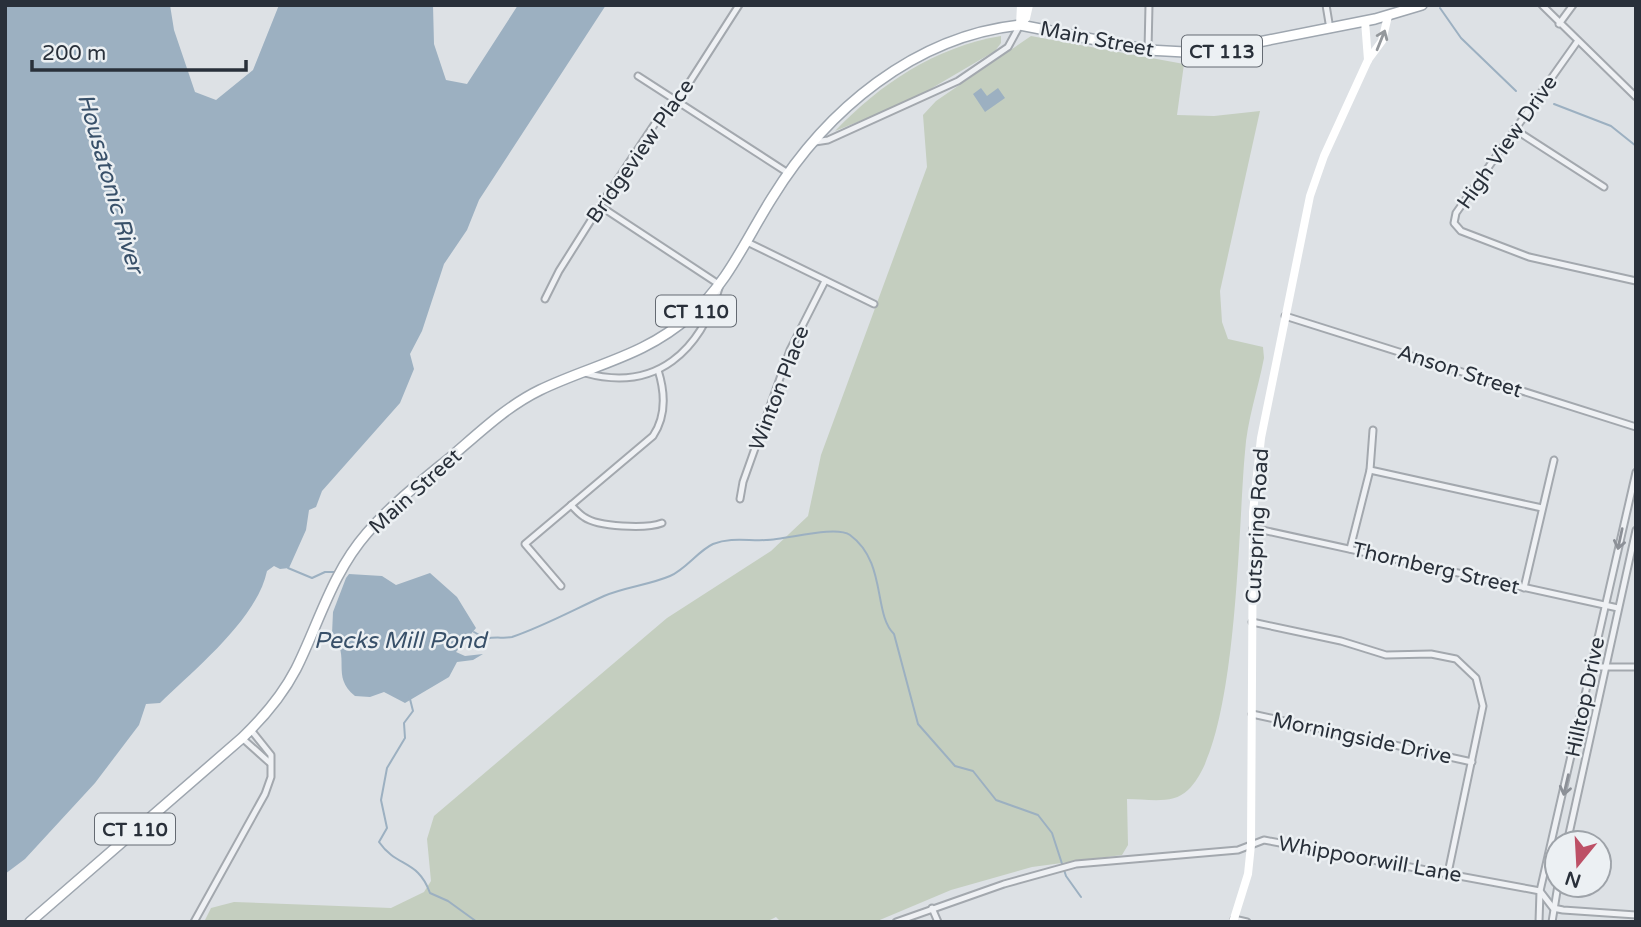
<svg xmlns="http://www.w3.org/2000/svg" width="1641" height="927" font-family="'Varela Round',sans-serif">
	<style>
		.green { fill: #c4cebf }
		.water { fill: #9cb0c1 }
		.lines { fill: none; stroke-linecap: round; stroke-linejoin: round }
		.stream { stroke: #9cb0c1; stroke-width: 2 }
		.street-casing { stroke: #a3a8ae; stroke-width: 9 }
		.primary-casing { stroke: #9ea6af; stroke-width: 12 }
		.street { stroke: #eff1f4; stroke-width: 5 }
		.secondary { stroke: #fff; stroke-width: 8 }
		.primary { stroke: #fff; stroke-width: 9 }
		.oneway { stroke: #94989c }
		.oneway2 { stroke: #8c9097 }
		.labels { text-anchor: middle; stroke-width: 5; stroke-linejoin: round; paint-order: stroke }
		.shield { fill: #ecf0f3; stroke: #646a72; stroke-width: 2 }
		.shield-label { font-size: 19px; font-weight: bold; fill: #29303a }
		.street-label { font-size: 21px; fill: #29303a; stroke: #ecf0f3 }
		.water-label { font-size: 23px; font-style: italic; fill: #385069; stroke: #ecf0f3 }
	</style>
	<rect width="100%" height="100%" fill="#dde1e5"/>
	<!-- green -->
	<g class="green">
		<path d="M1001,36V43L995,51L910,101L835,131C880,84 935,47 1001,36Z"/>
		<path d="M1031,36L1184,64L1177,115L1214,116L1260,111L1220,291L1222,322L1228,339L1263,347L1264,358C1258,389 1247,421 1245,452C1238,525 1238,743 1188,790C1173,805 1148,799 1127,799L1128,845L1122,855L1032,867L951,890L875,922H781L776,917L766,922H204L211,908L234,902L391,908L424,892L431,881L427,839L434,816L667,618L771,551L808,516L821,455L927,167L923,115L936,101Z"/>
	</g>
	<!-- water -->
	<g class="water">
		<path d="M5,5H170L174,30L195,92L216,100L253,70L279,5H433L434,44L446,80L467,84L518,5H606L479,200L467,230L444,264L422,331L410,354L414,369L400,403L322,491L316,507L309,510L306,530L289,568L280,569L274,566L267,571C257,619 195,669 160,703L146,704L139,725L95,783L25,859L5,874Z"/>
		<path d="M981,88L987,96L998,88L1005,98L985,112L973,94Z"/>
		<path d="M430,573L457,597L476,628L456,652L465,656L483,654L473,660L457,662L449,677L405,703L384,692L370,697L355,696C330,676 352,657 332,634L333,612L346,578L349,574L382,576L396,585Z"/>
	</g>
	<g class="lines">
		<!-- stream -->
		<g class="stream">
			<path d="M1440,8L1461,38L1516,91"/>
			<path d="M1554,104L1611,126L1636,146"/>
			<path d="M288,568L312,578L325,572H337"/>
			<path d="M474,632L486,639C496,636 503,639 512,637C544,626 573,610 604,596C625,587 649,585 670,576C686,569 698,551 713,544C731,537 748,541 766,540C786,540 835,525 850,535C887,562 873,614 894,634L918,724L955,766L973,771L996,800L1038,815L1052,833L1066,876L1081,897"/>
			<path d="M409,695L413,711L404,723L405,738L387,768L381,800L387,828L379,842C397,868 418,859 430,893L448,901L477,922"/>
		</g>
		<defs>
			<g id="street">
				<path d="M1326,5L1330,29"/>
				<path d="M1542,5L1636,97"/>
				<path d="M1559,24L1573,5"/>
				<path d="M1577,42L1456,213L1454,223L1461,231L1529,257L1636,281"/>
				<path d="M1148,50L1149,5"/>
				<path d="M638,76L788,173"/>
				<path d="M1514,129L1604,187"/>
				<path d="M815,142L828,140L958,81L1008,47L1020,25"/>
				<path d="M747,242L874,304"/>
				<path d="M545,299L559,271L600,206L660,116L682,94L739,5"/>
				<path d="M1285,316L1636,427"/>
				<path d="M585,373C657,393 701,350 720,285L600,206"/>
				<path d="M1370,470L1542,508"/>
				<path d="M740,499L743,482L790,350L825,281"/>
				<path d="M571,505C575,509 579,514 584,517C598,527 646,529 662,523"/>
				<path d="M1253,528L1618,608"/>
				<path d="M1350,549L1370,470L1373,430"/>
				<path d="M561,586L525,544L653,436C667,415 665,392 658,370"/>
				<path d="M1524,588L1554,460"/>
				<path d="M1252,622L1341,641L1386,655L1431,654L1456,659L1476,678L1483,706L1448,873"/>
				<path d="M1592,667H1636"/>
				<path d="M1252,714L1472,762"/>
				<path d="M242,738L270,763"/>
				<path d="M1567,843L1636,530"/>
				<path d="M932,908L938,922"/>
				<path d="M1234,919L1247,922"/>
				<path d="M194,922L265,794L271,777V755L251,730"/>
				<path d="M896,922L1004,884L1076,864L1238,850L1264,840L1540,891L1553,908L1563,910L1636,915"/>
				<path d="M1539,922L1540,891L1636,472"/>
				<path d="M1552,922L1558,885"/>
			</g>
			<path id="primary" d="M30,922L242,738C264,717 282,696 296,669C319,623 332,573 367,533C392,504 423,480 452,456C480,432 507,406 540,390C594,364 644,357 691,315C728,283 746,239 772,198C826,110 915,36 1020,25L1148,50L1203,53L1375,19L1422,5"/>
		</defs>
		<!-- street casing -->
		<use href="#street" class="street-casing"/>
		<!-- primary casing -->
		<use href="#primary" class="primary-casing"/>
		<!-- street -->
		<use href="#street" class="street"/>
		<!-- secondary -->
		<g class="secondary">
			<path d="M1365,21L1368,60"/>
			<path d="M1020,25L1026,18L1029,5"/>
			<path d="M1020,25L1021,5"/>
			<path d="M1233,922L1248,874L1251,845L1253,512L1261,438L1310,196L1324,156L1368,60L1382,41L1388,16"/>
		</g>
		<!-- primary -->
		<use href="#primary" class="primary"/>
	</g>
	<!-- one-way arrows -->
	<defs><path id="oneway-shaft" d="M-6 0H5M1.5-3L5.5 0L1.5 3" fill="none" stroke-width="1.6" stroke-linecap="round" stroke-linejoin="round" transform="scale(1.75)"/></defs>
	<use class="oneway" href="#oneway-shaft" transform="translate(1381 40) rotate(-68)"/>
	<g class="oneway2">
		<use href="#oneway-shaft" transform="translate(1620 539) rotate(102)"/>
		<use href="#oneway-shaft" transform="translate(1566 785) rotate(103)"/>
	</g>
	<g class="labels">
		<!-- shield labels -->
		<g class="shield">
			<rect x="1182" y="35.5" width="80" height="31" rx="5"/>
			<rect x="656" y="295.5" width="80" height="31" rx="5"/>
			<rect x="95" y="813.5" width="80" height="31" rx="5"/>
		</g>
		<g class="shield-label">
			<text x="1222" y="58">CT 113</text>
			<text x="696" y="318">CT 110</text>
			<text x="135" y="836">CT 110</text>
		</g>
		<!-- street labels -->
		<g class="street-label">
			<text transform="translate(1097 39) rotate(11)" y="7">Main Street</text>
			<text transform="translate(1507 142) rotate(-55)" y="7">High View Drive</text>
			<text transform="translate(640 151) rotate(-55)" y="7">Bridgeview Place</text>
			<text transform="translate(1460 371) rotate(18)" y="7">Anson Street</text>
			<text transform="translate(779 388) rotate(-69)" y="7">Winton Place</text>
			<text transform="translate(415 491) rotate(-42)" y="7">Main Street</text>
			<text transform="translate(1257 526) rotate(-87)" y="7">Cutspring Road</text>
			<text transform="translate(1436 568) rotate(13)" y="7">Thornberg Street</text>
			<text transform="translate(1585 697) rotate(-78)" y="7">Hilltop Drive</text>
			<text transform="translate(1362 738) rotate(12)" y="7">Morningside Drive</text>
			<text transform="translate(1370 859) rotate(10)" y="7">Whippoorwill Lane</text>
		</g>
		<!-- water labels -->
		<g class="water-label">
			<text transform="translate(111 183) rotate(74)" y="8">Housatonic River</text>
			<text x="400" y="648">Pecks Mill Pond</text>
		</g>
	</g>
	<!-- border -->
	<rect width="1641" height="927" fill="none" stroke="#29303a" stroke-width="14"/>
	<!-- north arrow -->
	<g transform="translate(1578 864) rotate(198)"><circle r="33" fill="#ecf0f3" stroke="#9ea3a9" stroke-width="2"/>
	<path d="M0-5L12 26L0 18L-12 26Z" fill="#bd5066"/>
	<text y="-10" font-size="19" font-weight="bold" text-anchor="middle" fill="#29303a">N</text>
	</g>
	<!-- scale -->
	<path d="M32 60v10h214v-10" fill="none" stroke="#29303a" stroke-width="3.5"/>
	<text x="42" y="60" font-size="21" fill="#29303a" stroke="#ecf0f3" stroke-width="5" paint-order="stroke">200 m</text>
</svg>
